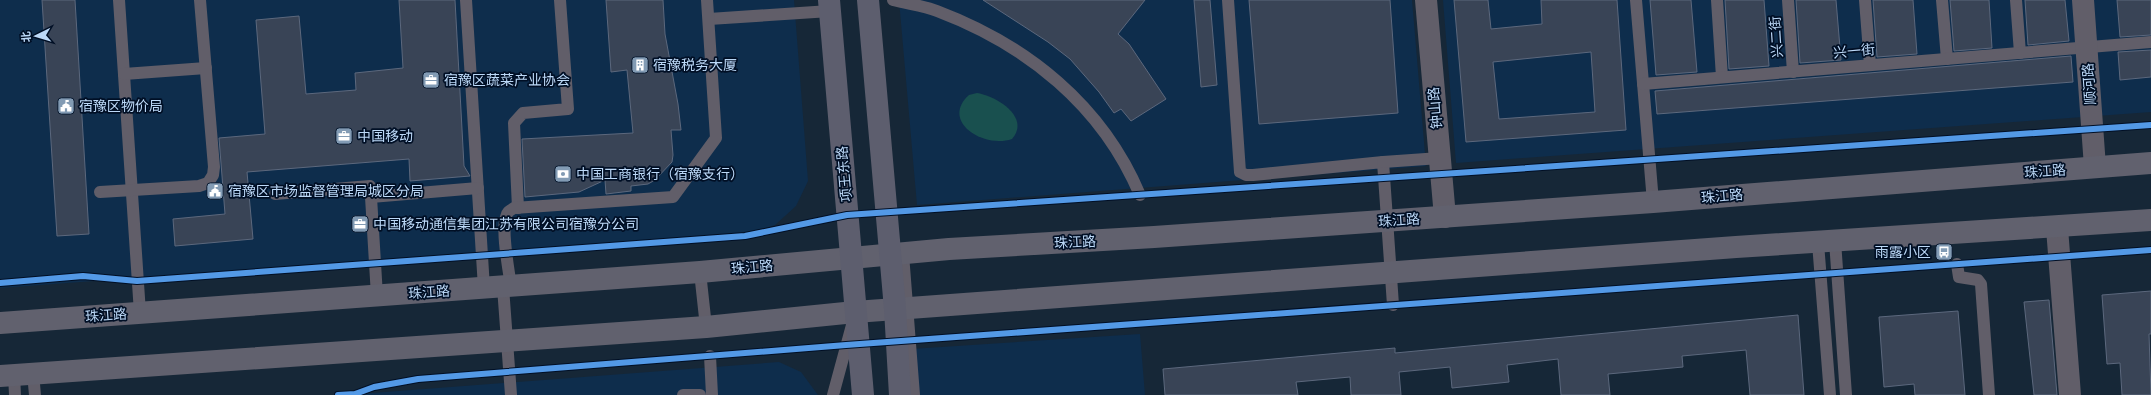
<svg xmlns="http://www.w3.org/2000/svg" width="2151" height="395" font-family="Literata,'Noto Sans SC',serif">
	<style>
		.built { fill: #0e2d4c }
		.water { fill: #19504f }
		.building { fill: #394456; stroke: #5c687d; fill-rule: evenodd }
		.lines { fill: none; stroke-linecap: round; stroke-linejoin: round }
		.lane { stroke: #615e69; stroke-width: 12 }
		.street { stroke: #615e69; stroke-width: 22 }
		.secondary { stroke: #61616e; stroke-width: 22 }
		.primary { stroke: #5d5e6e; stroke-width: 22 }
		.cycleway-casing { stroke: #000f25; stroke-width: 8 }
		.cycleway { stroke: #5399e6; stroke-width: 6 }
		.labels { text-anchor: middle; stroke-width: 3.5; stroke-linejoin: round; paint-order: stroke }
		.street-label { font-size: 14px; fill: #bcd9f8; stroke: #000f25 }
		.poi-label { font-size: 14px; fill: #bcd9f8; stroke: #000f25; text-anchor: start }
	</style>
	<rect width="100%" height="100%" fill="#162737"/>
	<!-- built -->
	<g class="built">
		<path d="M0,0H794L808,181L796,206L775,225L754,232L0,288Z"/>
		<path d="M899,0H1412L1426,166L917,205Z"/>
		<path d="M1443,0H2151V112L1456,163Z"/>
		<path d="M1140,334L1145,395H915L911,349Z"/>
		<path d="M779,362L801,372L818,395H346Z"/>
	</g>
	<!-- water -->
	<path class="water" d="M977,93C996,96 1031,117 1012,139C983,149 940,121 969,95Z"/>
	<!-- building -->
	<g class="building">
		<path d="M42,0H75L89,234L57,236Z"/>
		<path d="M399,0H455L464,166L470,176L410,181L409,159L247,172L253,239L175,246L173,219L225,214L219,138L265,134L256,20L299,16L306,94L356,90L355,73L403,68Z"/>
		<path d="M606,0H663L665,34L678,104L681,130H671L673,155L672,162L655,180L648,184L631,186V191L606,194L605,180L579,192L525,197L522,139L633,133L627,70L611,72Z"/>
		<path d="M983,0H1145L1118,34L1129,44L1166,99L1131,121L1121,109L1114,113L1099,92L1070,59L1048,42Z"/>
		<path d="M1194,0H1210L1217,85L1201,87Z"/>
		<path d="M1249,0H1390L1398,113L1259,124Z"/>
		<path d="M1454,0H1488L1491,29L1542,24L1541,0H1617L1626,130L1466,142ZM1591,52L1595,112L1499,119L1493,62Z"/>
		<path d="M1650,0H1691L1697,72L1656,75Z"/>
		<path d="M1725,0H1764L1769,66L1729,69Z"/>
		<path d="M1796,0H1836L1841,60L1800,63Z"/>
		<path d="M1873,0H1913L1917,54L1877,57Z"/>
		<path d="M1950,0H1989L1992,48L1954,51Z"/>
		<path d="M2025,0H2065L2069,41L2028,45Z"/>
		<path d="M2117,0H2151V35L2120,37Z"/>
		<path d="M2151,50V77L2120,80L2118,52Z"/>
		<path d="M2071,56L2073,82L1657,114L1655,91Z"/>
		<path d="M2151,291V334H2149L2151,395H2122L2120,363L2107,364L2102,295Z"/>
		<path d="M2049,300L2057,395H2034L2024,302Z"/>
		<path d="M1958,311L1965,395H1915L1914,384L1884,387L1879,317Z"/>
		<path d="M1798,315L1804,395H1750L1746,350L1682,356L1683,367L1608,374L1610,395H1561L1558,359L1507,365L1509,382L1452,388L1450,367L1399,372L1401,395H1351L1350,377L1296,382L1298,395H1165L1163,369L1395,348V353Z"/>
	</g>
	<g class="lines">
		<!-- lane -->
		<g class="lane">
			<path d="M119,0L140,313"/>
			<path d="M466,0L484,288"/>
			<path d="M893,0C908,4 924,6 937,11C1027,45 1102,105 1140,195"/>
			<path d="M1228,0L1240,172L1246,175H1253L1383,162L1393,305"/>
			<path d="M1636,0L1653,202"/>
			<path d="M1717,0L1722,77"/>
			<path d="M1788,0L1793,72"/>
			<path d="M1865,0L1870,65"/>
			<path d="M1942,0L1947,59"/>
			<path d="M2016,0L2020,53"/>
			<path d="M709,19L830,11"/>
			<path d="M124,74L206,68"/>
			<path d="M1643,84L2151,42"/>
			<path d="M1383,162L1440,158"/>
			<path d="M100,192L199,186L208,183L213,175L214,167L200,0"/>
			<path d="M275,194L370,186L371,197L478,188"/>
			<path d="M371,197L377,296"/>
			<path d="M518,208L514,123L523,113L568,109L560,0"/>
			<path d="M1835,241L1846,395"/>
			<path d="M1818,243L1830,395"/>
			<path d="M903,254L914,395"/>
			<path d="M1957,264L1959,277L1978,280L1981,284L1989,395"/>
			<path d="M700,272L706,327"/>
			<path d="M503,287L511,395"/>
			<path d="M511,287C509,271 501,231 506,217C507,212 509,211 514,208L673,197L716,138L707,0"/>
			<path d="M710,356L712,395"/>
			<path d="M33,373L35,395"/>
			<path d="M14,374L15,395"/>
			<path d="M683,395H700"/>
			<path d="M833,395L852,325"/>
		</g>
		<!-- street -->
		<g class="street">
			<path d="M1426,0L1445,217"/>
			<path d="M2083,0L2095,167"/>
			<path d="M2057,228L2070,395"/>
		</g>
		<!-- secondary -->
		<g class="secondary">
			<path d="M0,323L700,272L949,249L1154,237L1653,202L2151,163"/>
			<path d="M0,376L706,327L855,312L1736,247L2151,220"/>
		</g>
		<!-- primary -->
		<g class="primary">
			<path d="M829,0L863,395"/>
			<path d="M868,0L895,309L900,395"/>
		</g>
		<defs>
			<g id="cycleway">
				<path d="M0,283L83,276L137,281L745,236L847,215L2151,125"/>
				<path d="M338,395L355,394L374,387L418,379L846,345L2151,250"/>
			</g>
		</defs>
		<!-- cycleway casing -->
		<use href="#cycleway" class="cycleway-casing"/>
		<!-- cycleway -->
		<use href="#cycleway" class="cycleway"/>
	</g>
	<!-- icons -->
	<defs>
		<symbol id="building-square" viewBox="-11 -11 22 22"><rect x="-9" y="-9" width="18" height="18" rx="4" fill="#829bb4" stroke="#000f25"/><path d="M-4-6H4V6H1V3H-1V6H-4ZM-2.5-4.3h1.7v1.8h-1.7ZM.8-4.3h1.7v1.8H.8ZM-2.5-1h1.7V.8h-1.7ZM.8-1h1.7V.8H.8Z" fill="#fff"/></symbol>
		<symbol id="office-square" viewBox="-11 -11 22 22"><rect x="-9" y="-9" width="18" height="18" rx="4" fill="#829bb4" stroke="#000f25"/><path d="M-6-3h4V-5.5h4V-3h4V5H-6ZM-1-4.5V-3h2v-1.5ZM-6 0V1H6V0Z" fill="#fff"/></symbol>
		<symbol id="civic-square" viewBox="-11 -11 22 22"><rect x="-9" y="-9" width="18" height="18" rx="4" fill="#829bb4" stroke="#000f25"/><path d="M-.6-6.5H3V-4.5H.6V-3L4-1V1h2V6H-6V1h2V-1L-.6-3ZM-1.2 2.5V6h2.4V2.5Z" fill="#fff"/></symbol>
		<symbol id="bank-square" viewBox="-11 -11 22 22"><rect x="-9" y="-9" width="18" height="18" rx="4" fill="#829bb4" stroke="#000f25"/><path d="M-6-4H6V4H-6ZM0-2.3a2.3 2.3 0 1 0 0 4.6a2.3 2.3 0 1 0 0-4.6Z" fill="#fff"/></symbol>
		<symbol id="bus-square" viewBox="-11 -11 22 22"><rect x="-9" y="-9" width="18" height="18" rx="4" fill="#829bb4" stroke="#000f25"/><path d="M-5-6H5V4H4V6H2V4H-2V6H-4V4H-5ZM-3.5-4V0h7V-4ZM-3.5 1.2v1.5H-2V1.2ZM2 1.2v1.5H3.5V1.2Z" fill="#fff"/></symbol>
	</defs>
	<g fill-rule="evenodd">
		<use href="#building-square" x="630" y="55" width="20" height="20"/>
		<use href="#office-square" x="421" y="70" width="20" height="20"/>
		<use href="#civic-square" x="56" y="96" width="20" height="20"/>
		<use href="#office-square" x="334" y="126" width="20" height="20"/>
		<use href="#bank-square" x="553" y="164" width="20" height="20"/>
		<use href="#civic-square" x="205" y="181" width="20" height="20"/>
		<use href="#office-square" x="350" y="214" width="20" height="20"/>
		<use href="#bus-square" x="1934" y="242" width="20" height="20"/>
	</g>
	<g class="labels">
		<!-- street labels -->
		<g class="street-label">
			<text transform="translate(1776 37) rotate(-94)" y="5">兴二街</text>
			<text transform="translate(1854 51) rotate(-5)" y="5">兴一街</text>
			<text transform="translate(2089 84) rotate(-94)" y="5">顺河路</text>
			<text transform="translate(1435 108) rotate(-95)" y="5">钟山路</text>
			<text transform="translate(2045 171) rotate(-4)" y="5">珠江路</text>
			<text transform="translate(844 174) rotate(-95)" y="5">项王东路</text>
			<text transform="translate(1722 196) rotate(-5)" y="5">珠江路</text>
			<text transform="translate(1399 220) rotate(-4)" y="5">珠江路</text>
			<text transform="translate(1075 242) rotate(-3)" y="5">珠江路</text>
			<text transform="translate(752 267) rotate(-5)" y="5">珠江路</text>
			<text transform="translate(429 292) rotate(-4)" y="5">珠江路</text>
			<text transform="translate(106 315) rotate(-4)" y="5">珠江路</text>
		</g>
		<!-- poi labels -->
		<g class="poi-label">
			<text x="653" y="70">宿豫税务大厦</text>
			<text x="444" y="85">宿豫区蔬菜产业协会</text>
			<text x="79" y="111">宿豫区物价局</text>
			<text x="357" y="141">中国移动</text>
			<text x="576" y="179">中国工商银行（宿豫支行）</text>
			<text x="228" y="196">宿豫区市场监督管理局城区分局</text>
			<text x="373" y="229">中国移动通信集团江苏有限公司宿豫分公司</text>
			<text x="1931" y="257" text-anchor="end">雨露小区</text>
		</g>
	</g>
	<!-- north arrow -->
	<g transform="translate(36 36) rotate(265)" stroke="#000f25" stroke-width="3" paint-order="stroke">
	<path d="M0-3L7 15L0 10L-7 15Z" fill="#bcd9f8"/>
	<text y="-6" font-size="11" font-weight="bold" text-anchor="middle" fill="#bcd9f8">北</text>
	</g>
</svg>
